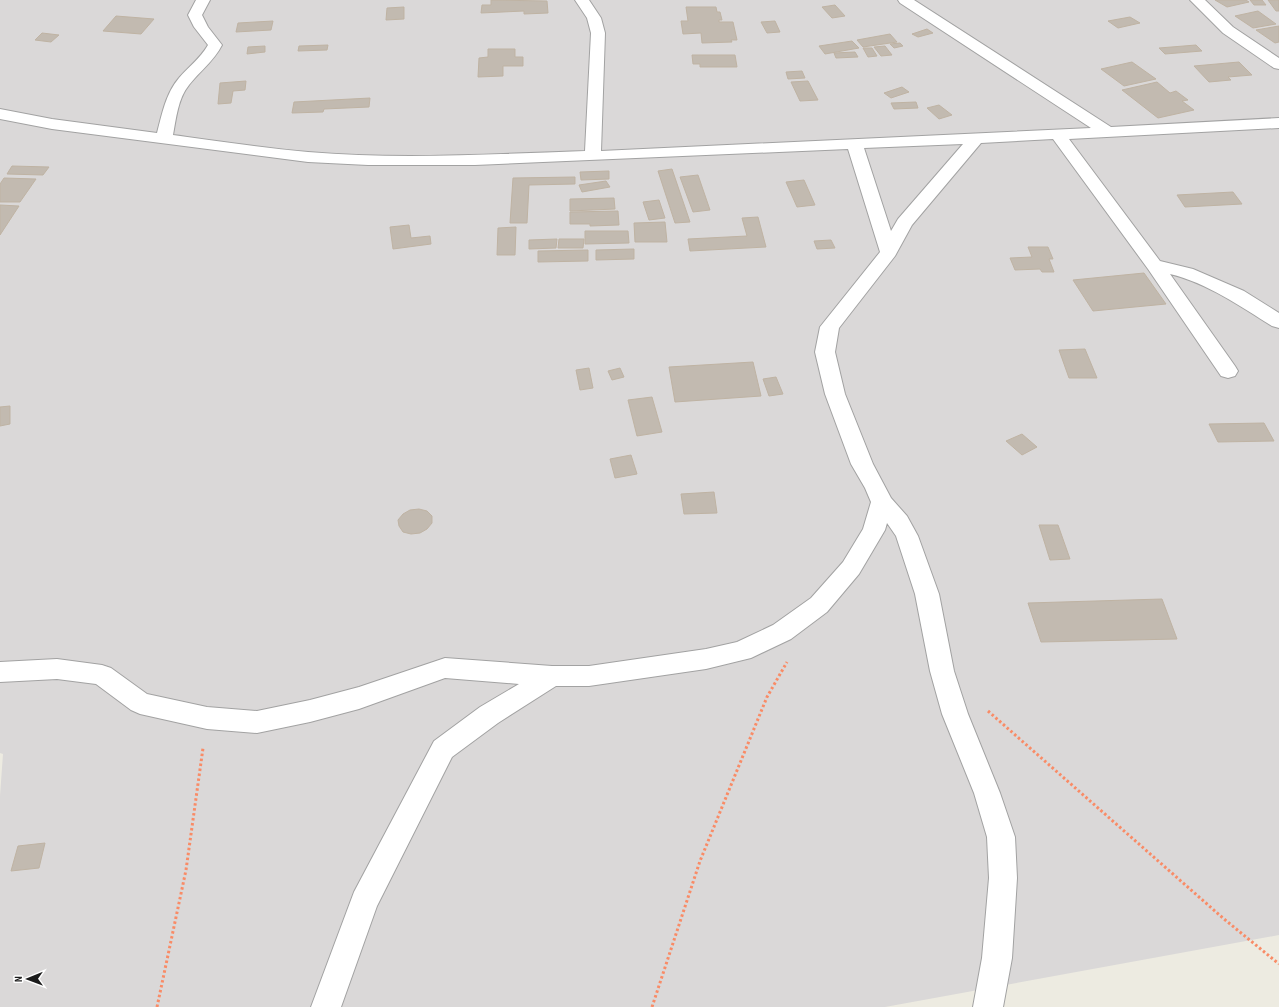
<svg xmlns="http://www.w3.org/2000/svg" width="1279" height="1007" font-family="'Sofia Sans Condensed',sans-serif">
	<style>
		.residential { fill: #dad8d8 }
		.building { fill: #c2bab0; stroke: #bfb3a3 }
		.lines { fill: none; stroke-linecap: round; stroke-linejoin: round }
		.minor-casing { stroke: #a2a2a2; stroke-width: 2 }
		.path { stroke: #f98b66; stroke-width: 3; stroke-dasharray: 2.5 2.5; stroke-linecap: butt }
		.minor { fill: #fff; fill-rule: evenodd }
	</style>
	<rect width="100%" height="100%" fill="#edebe1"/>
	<!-- residential -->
	<path class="residential" d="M0,0H1279V935L885,1007H0V796L3,754L0,753Z"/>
	<!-- building -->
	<g class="building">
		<path d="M491,0L547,1L548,13L524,14V11L481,13L482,5H491Z"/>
		<path d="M1215,0H1246L1249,2L1227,7Z"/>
		<path d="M1250,0H1262L1266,5H1254Z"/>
		<path d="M1268,0H1279V11H1276Z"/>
		<path d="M835,5L845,16L832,18L822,7Z"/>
		<path d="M404,7V19L386,20L387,8Z"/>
		<path d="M686,7H716L717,12H720L722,20H719V22H733L737,40H731L732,42L702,43L701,33L683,34L681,21H688Z"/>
		<path d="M1258,11L1276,24L1253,28L1235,16Z"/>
		<path d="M116,16L154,19L141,34L103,31Z"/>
		<path d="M1130,17L1140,23L1118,28L1108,21Z"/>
		<path d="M273,21L271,30L236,32L238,23Z"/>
		<path d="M775,21L780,32L767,33L761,22Z"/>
		<path d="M1279,26V42L1275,43L1256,30Z"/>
		<path d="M927,29L933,33L918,37L912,34Z"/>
		<path d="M42,33L59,35L51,42L35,40Z"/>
		<path d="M890,34L897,42L863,47L857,40Z"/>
		<path d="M852,41L859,48L825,54L819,46Z"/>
		<path d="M900,43L903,46L894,48L890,44Z"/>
		<path d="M328,45L327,50L298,51L299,46Z"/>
		<path d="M1196,45L1202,51L1165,54L1159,48Z"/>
		<path d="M265,46V52L247,54L248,47Z"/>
		<path d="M885,46L892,55L881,56L874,47Z"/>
		<path d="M863,48H872L877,56L868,57Z"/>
		<path d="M488,49H515V57H523V66H503V76L478,77L479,58L488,57Z"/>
		<path d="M855,52L858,57L836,58L834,53Z"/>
		<path d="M692,55H735L737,67H700V64H693Z"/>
		<path d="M1132,62L1156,79L1124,86L1101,69Z"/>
		<path d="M1239,62L1252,75L1228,77L1231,80L1209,82L1194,66Z"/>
		<path d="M802,71L805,78L788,79L786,72Z"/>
		<path d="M246,81L245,90L233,91L231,103L218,104L220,83Z"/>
		<path d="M808,81L818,100L800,101L791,82Z"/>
		<path d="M1157,82L1170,93L1176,91L1188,100L1182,101L1194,110L1158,118L1122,90Z"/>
		<path d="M902,87L909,92L891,98L884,93Z"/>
		<path d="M370,98L369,107L324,109L323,112L292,113L294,102Z"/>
		<path d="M916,102L918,108L894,109L891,103Z"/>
		<path d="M939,105L952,115L939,119L927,108Z"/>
		<path d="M12,166L49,167L43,175L7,174Z"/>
		<path d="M672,169L690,222L675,223L658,171Z"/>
		<path d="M609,171V179L581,180L580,172Z"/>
		<path d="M698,175L710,210L693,212L680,177Z"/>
		<path d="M575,177V184L529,185L527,223H510L513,178Z"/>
		<path d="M4,178L36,179L20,202H0V184Z"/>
		<path d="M804,180L815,205L797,207L786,182Z"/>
		<path d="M606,181L610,187L582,192L579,185Z"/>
		<path d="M1233,192L1242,204L1185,207L1177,195Z"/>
		<path d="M614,198L615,209L570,211V199Z"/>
		<path d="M659,200L665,218L649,220L643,202Z"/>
		<path d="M0,205L19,206L0,235Z"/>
		<path d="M618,211L619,225L590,226V224H570V212Z"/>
		<path d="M758,217L766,247L690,251L688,239L747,236L742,218Z"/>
		<path d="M665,222L667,242H635L634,223Z"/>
		<path d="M409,225L411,238L430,236L431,244L393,249L390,227Z"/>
		<path d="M516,227L515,255H497L498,228Z"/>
		<path d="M585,231H628L629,243L585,244Z"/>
		<path d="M557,239L556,248L529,249V240Z"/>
		<path d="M559,239H584L583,248H558Z"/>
		<path d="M831,240L835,248L817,249L814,241Z"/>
		<path d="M1028,247H1048L1053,259H1049L1054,272H1042L1040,269L1015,270L1010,258L1032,257Z"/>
		<path d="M634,249V259L596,260V250Z"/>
		<path d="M588,250V261L538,262V251Z"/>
		<path d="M1144,273L1166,304L1093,311L1073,280Z"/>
		<path d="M1085,349L1097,378H1069L1059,350Z"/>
		<path d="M753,362L761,396L675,402L669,367Z"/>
		<path d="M589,368L593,388L580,390L576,370Z"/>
		<path d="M620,368L624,377L612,380L608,371Z"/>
		<path d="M776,377L783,394L769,396L763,379Z"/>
		<path d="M652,397L662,432L637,436L628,400Z"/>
		<path d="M10,406V424L0,426V407Z"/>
		<path d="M1264,423L1274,441L1218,442L1209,424Z"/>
		<path d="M1022,434L1037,447L1022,455L1006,441Z"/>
		<path d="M631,455L637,474L615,478L610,459Z"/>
		<path d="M714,492L717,513L684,514L681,494Z"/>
		<path d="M419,509L427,511L432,516V523L427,529L420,533L411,534L403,532L399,526L398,520L403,514L410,510Z"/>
		<path d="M1039,525H1058L1070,559L1050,560Z"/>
		<path d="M1162,599L1177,639L1041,642L1028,603Z"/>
		<path d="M45,843L39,868L11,871L18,846Z"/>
	</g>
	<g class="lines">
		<defs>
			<g id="minor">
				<path d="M196,0H210L202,15L208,27L222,45C214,61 200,71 189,85C178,98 176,119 173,135C218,141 263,148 308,152C400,160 493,154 585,151L591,33L587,18L575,0H589L601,18L605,33L601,151L1091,128L900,3L898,0H914L1111,127L1279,118V128L1069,139L1160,261L1193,269L1244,291L1279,313V328L1272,326C1240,306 1207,283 1170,274L1235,366L1238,371L1235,376L1228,378L1221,376L1148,269L1053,139L981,143L912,225L895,256L839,328L835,352L845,394L873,464L891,498L907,516L918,536L939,594L954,671L968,714L1000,793L1015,837L1017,878L1012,958L1003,1007H973L982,958L989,878L987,837L974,793L942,714L930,671L915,594L896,536L887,523L885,530L859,574L827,612L791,639L751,658L706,669L589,686H556L498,723L452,757L377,906L341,1007H311L354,892L434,741L480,707L519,684L445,678L359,709L310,722L257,733L207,729L140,714L131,710L96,684L57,679L0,682V662L57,659L102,665L111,668L147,694L207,707L257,711L310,700L359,687L445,658L552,666H589L706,649L737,642L773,625L811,598L843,562L863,529L871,502L865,488L851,464L825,394L815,352L820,327L880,252L848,149L475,165H368L308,162L52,129L0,119V109L52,119L157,133C162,114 166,93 179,78C188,67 200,59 208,45L194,27L188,15ZM963,144L898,219L891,231L864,148Z"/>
				<path d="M1190,0H1205L1233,27L1279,58V69L1274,68L1223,33Z"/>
			</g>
		</defs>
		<!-- minor casing -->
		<use href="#minor" class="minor-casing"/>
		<!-- path -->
		<g class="path">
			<path d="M988,711L1224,919L1279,964"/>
			<path d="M157,1007L186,870L203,748"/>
			<path d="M652,1007L700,861L767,697L787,662"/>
		</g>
		<!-- minor -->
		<use href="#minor" class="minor"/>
	</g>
	<!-- north arrow -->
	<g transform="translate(28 979) rotate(269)" stroke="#ffffff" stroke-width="3" paint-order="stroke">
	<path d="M0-3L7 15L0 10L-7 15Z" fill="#1b1b1b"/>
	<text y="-6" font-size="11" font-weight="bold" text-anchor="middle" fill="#1b1b1b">N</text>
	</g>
</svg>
